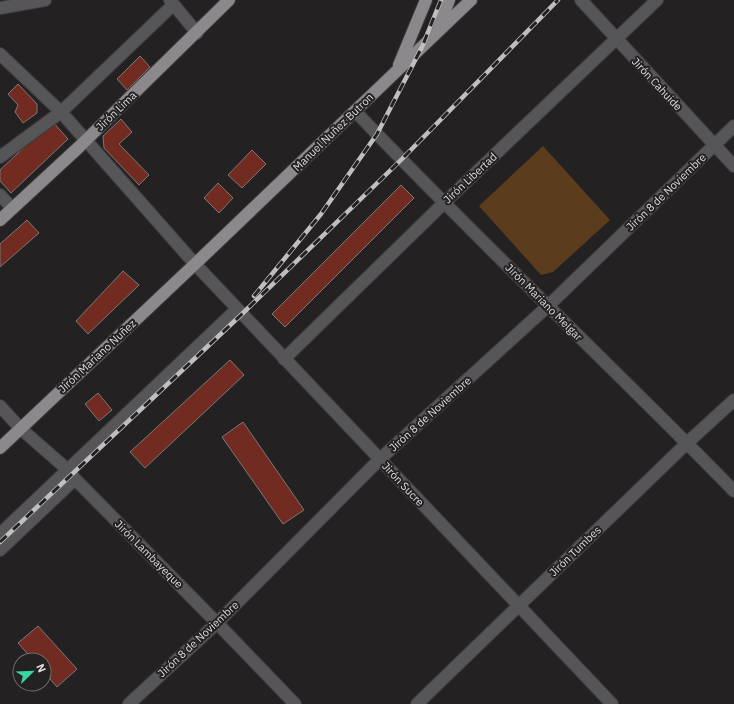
<svg xmlns="http://www.w3.org/2000/svg" width="734" height="704" font-family="'IBM Plex Sans',sans-serif">
	<style>
		.green { fill: #5b3c1d }
		.building { fill: #712b20; stroke: #7c7877 }
		.lines { fill: none; stroke-linecap: round; stroke-linejoin: round }
		.minor-casing { stroke: #3e3b3c; stroke-width: 14 }
		.major-casing { stroke: #3e3b3c; stroke-width: 14 }
		.minor { stroke: #565557; stroke-width: 12 }
		.major { stroke: #8b898b; stroke-width: 12 }
		.rail-casing { stroke: #c0bebe; stroke-width: 4.5 }
		.rail { stroke: #242122; stroke-width: 3; stroke-dasharray: 9; stroke-linecap: butt }
		.labels { text-anchor: middle; stroke-width: 4; stroke-linejoin: round; paint-order: stroke }
		.street-label { font-size: 11px; fill: #dfdddd; stroke: #242122 }
	</style>
	<rect width="100%" height="100%" fill="#242122"/>
	<!-- green -->
	<path class="green" d="M543,146L610,220L553,272L541,275L479,206Z"/>
	<!-- building -->
	<g class="building">
		<path d="M140,56L150,67L127,90L117,79Z"/>
		<path d="M18,84L37,104V113L23,123L15,112L18,105L8,94Z"/>
		<path d="M121,119L132,132L119,144L149,175L139,185L104,148L103,136Z"/>
		<path d="M52,121L68,139L11,193L0,181V170Z"/>
		<path d="M252,150L266,164L242,188L228,175Z"/>
		<path d="M218,183L233,198L219,213L204,198Z"/>
		<path d="M401,185L414,198L285,327L272,314Z"/>
		<path d="M27,220L39,233L0,267V244Z"/>
		<path d="M123,271L139,285L88,334L76,321Z"/>
		<path d="M230,360L244,375L145,468L130,452Z"/>
		<path d="M98,393L112,410L99,421L85,404Z"/>
		<path d="M243,422L304,510L283,524L222,437Z"/>
		<path d="M38,626L77,669L57,687L44,672V660H33L18,643Z"/>
	</g>
	<g class="lines">
		<defs>
			<g id="minor">
				<path d="M170,0L197,33"/>
				<path d="M581,0L734,166"/>
				<path d="M0,8L45,0"/>
				<path d="M0,54L61,112L195,264L612,704"/>
				<path d="M355,111C478,241 609,363 734,491"/>
				<path d="M0,157L61,112L173,5"/>
				<path d="M0,195L12,208"/>
				<path d="M284,359L444,203L657,0"/>
				<path d="M0,406L20,428L68,470L75,479L217,623L295,704"/>
				<path d="M0,534L237,309"/>
				<path d="M0,550L75,479"/>
				<path d="M129,704L217,623L380,459L548,306L734,126"/>
				<path d="M417,704L687,443L734,400"/>
			</g>
			<g id="major">
				<path d="M438,30L449,0"/>
				<path d="M399,65L426,0"/>
				<path d="M0,220L79,147L229,0"/>
				<path d="M0,448L195,264L471,0"/>
			</g>
		</defs>
		<!-- minor casing -->
		<use href="#minor" class="minor-casing"/>
		<!-- major casing -->
		<use href="#major" class="major-casing"/>
		<!-- minor -->
		<use href="#minor" class="minor"/>
		<!-- major -->
		<use href="#major" class="major"/>
		<defs>
			<g id="rail">
				<path d="M254,296L321,214L377,134L422,47L441,0"/>
				<path d="M0,542L242,314L402,159L558,0"/>
			</g>
		</defs>
		<!-- rail casing -->
		<use href="#rail" class="rail-casing"/>
		<!-- rail -->
		<use href="#rail" class="rail"/>
	</g>
	<g class="labels">
		<!-- street labels -->
		<g class="street-label">
			<text transform="translate(657 84) rotate(47)" y="4">Jirón Cahuide</text>
			<text transform="translate(116 111) rotate(-44)" y="4">Jirón Lima</text>
			<text transform="translate(333 132) rotate(-44)" y="4">Manuel Nuñez Butron</text>
			<text transform="translate(470 178) rotate(-43)" y="4">Jirón Libertad</text>
			<text transform="translate(666 192) rotate(-44)" y="4">Jirón 8 de Noviembre</text>
			<text transform="translate(544 302) rotate(45)" y="4">Jirón Mariano Melgar</text>
			<text transform="translate(97 356) rotate(-43)" y="4">Jirón Mariano Nuñez</text>
			<text transform="translate(430 414) rotate(-42)" y="4">Jirón 8 de Noviembre</text>
			<text transform="translate(403 484) rotate(47)" y="4">Jirón Sucre</text>
			<text transform="translate(575 551) rotate(-44)" y="4">Jirón Tumbes</text>
			<text transform="translate(149 554) rotate(45)" y="4">Jirón Lambayeque</text>
			<text transform="translate(198 639) rotate(-43)" y="4">Jirón 8 de Noviembre</text>
		</g>
	</g>
	<!-- north arrow -->
	<g transform="translate(32 672) rotate(67)"><circle r="19" fill="#242122" stroke="#6f6c6d"/>
	<path d="M0-3L7 15L0 10L-7 15Z" fill="#3bd4a4"/>
	<text y="-6" font-size="11" font-weight="bold" text-anchor="middle" fill="#dfdddd">N</text>
	</g>
</svg>
